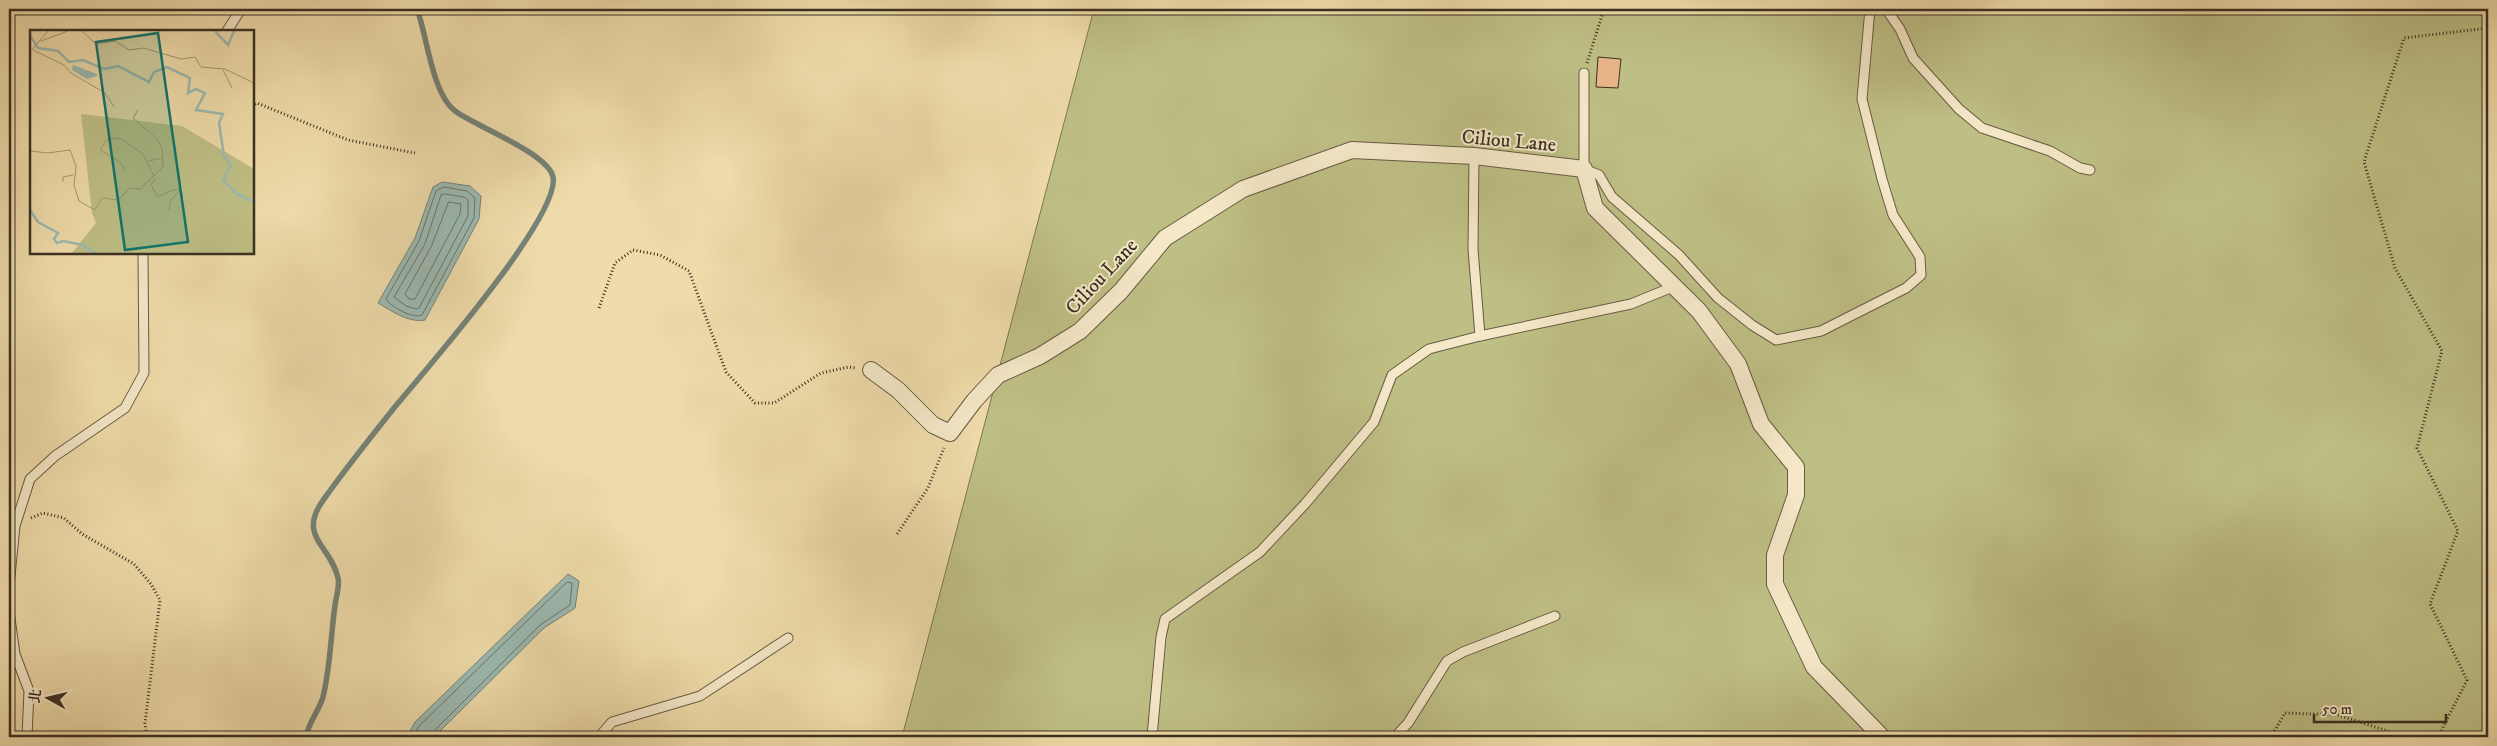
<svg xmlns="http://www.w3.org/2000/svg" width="2497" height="746" font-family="'IM FELL DW Pica','Noto Serif TC',serif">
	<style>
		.green { fill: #bebf85; stroke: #7c7854 }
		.water { fill: #9cbab2; stroke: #758378 }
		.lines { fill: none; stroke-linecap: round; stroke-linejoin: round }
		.shore { stroke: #6b756a; stroke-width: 1 }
		.stream { stroke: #758378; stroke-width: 5.5 }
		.building { fill: #e8b588; stroke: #3a3022 }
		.service-casing { stroke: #675b44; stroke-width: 11 }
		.minor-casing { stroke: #675b44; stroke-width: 18 }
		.path { stroke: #3a3022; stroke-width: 3; stroke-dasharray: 1 2.5; stroke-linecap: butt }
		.service { stroke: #f5e8c8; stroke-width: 9 }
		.minor { stroke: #f5e8c8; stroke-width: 16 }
		.labels { text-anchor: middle; stroke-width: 4; stroke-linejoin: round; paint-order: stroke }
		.street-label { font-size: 20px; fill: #3a3022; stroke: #f5e8c8 }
		.inset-river { fill: none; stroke: #9cbab2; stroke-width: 2.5 }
		.inset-road { fill: none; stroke: #a79774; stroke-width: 1 }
		.view { fill: #0f766e; fill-opacity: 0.15; stroke: #0f766e; stroke-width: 2.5 }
		.inset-edge { fill: none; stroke: #3a3022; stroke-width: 2.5 }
	</style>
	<rect width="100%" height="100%" fill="#efdcaa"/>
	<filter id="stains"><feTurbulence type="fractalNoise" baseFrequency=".004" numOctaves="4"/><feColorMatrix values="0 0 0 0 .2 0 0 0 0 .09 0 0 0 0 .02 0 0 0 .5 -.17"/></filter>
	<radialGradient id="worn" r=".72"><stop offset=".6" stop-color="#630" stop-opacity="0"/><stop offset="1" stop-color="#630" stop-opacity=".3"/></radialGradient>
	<!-- green -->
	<path class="green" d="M1094,9H2488V737H902Z"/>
	<!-- water -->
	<g class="water">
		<path d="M442,182L470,186L481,196L479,219L425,320C408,323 392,311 378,303L415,238L433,187Z"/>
		<path d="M568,574L579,581L575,608L544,628L434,737H407L415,722Z"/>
	</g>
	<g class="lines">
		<!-- shore -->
		<g class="shore">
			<path d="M444,187L467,191L475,198L474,218L422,315C413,319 391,307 386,299L419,241L436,191Z"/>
			<path d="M445,194L464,197L468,200V216L419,308L416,309L406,306L394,297L425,244L441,195Z"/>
			<path d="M449,202L461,204L460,214L415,299H409L405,294L431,247Z"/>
			<path d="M413,737L419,726L567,582L572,583L570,605L540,625L433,732L431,737"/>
		</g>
		<!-- stream -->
		<path class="stream" d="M306,737C309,721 319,711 323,697C330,669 331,634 335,605C336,597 340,586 338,578C331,545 296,537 324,499C346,468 370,438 394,408C423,373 561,216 553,177C548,153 475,126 455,111C432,94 427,35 417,9"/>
	</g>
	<!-- building -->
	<path class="building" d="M1598,57L1621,59L1618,88L1596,87Z"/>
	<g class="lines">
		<defs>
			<g id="service">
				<path d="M1886,9L1900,29L1913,58L1959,109L1982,128L2050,151L2080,168L2090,170"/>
				<path d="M227,31L241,9"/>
				<path d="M1584,73V169L1599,175L1612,197L1679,255L1718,298L1752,325L1776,340L1821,331L1906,288L1921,275L1920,257L1893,215L1882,179L1862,99L1870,9"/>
				<path d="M1474,156L1473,249L1480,336"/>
				<path d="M9,586L15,526L30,479L55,456L125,408L144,373L143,252"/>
				<path d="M9,611L15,654L29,691L27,737"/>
				<path d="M599,737L612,722L700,696L788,638"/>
				<path d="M1152,737L1161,637L1165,619L1260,552L1305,504L1374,422L1392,375L1429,349L1480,336L1631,304L1675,286"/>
				<path d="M1395,737L1408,723L1447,661L1463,652L1555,616"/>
			</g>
			<path id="minor" d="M871,370L898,390L933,425L950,433L974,401L998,375L1040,356L1080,331L1121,291L1165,238L1243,189L1352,150L1474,156L1584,169L1595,208L1699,311L1738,364L1761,424L1796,467V495L1775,555V584L1814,667L1882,737"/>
		</defs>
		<!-- service casing -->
		<use href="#service" class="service-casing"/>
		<!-- minor casing -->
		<use href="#minor" class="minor-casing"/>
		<!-- path -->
		<g class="path">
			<path d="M1587,63L1604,9"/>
			<path d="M252,106L257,103L348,140L415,153"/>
			<path d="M599,308L615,263L633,250L660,255L689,271L726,372L755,403H774L821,373L849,367L856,368"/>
			<path d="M31,518L43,513L64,518L82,534L134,564L151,584L160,600L145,723L147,737"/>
			<path d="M897,534L928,488L944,448"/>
			<path d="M2271,737L2285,713L2338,715L2406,737"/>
			<path d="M2438,737L2467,680L2430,604L2458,531L2417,448L2442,351L2395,268L2364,162L2404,38L2488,28"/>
		</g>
		<!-- service -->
		<use href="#service" class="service"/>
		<!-- minor -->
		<use href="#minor" class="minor"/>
	</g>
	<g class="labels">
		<!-- street labels -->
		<g class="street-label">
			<text transform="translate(1509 140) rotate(5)" y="7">Ciliou Lane</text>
			<text transform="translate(1101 276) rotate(-47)" y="7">Ciliou Lane</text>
		</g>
	</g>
	<!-- overview -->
	<g transform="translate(30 30)">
		<rect width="224" height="224" fill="#efdcaa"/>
		<path d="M51,84L152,96L224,139V223H42L66,193L62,183Z" fill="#bebf85"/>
		<path d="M43,35L67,44V46L57,49L42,40Z" fill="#9cbab2"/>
		<path class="inset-river" d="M185,1L198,15L204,1M0,5L8,18L28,21L39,32L53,30L74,39L88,36L119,52L124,42L137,37L160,48L158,63L166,59L175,63L166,80L193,84L189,93L194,126L201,135L193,150L207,164L224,172M0,180L8,192L28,203L24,209L27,213L33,211L53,215L65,223"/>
		<path class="inset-road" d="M52,1L66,14L85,11L99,20L114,18L151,29L165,27L171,37L195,39L224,53M11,11L38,1M3,20L34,35L41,43L75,63L84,77M0,22L18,1M193,40L202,58M0,121L18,123L40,120L46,136L44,155L49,171L65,180L72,168L88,170L100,158L110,159L133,137L132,118L127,109L103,88L108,80M118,131L133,128M95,140L90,132L70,120L76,110L90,108L113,124L124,146M125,149L121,155L128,167L142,160H150L141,170L139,180M33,152V147L43,145"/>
		<path class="view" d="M128,3L158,212L95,220L66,12Z"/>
		<rect width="224" height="224" class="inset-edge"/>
	</g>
	<!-- margin -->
	<rect width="2497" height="746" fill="none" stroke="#efdcaa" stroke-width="30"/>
	<rect x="10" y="10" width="2477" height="726" fill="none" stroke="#3a3022" stroke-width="2.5"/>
	<rect x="15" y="15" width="2467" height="716" fill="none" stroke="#3a3022"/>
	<!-- north arrow -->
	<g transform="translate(48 698) rotate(278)" stroke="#f5e8c8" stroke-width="4" paint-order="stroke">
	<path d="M0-4L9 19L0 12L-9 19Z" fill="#3a3022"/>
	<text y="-8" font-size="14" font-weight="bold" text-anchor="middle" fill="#3a3022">北</text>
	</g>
	<!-- scale -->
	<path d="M2314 714v8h132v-8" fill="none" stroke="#3a3022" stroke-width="2.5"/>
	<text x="2322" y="714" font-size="15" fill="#3a3022" stroke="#f5e8c8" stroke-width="4" paint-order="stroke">50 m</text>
	<rect width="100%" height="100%" filter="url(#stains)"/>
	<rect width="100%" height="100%" fill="url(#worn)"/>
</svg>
